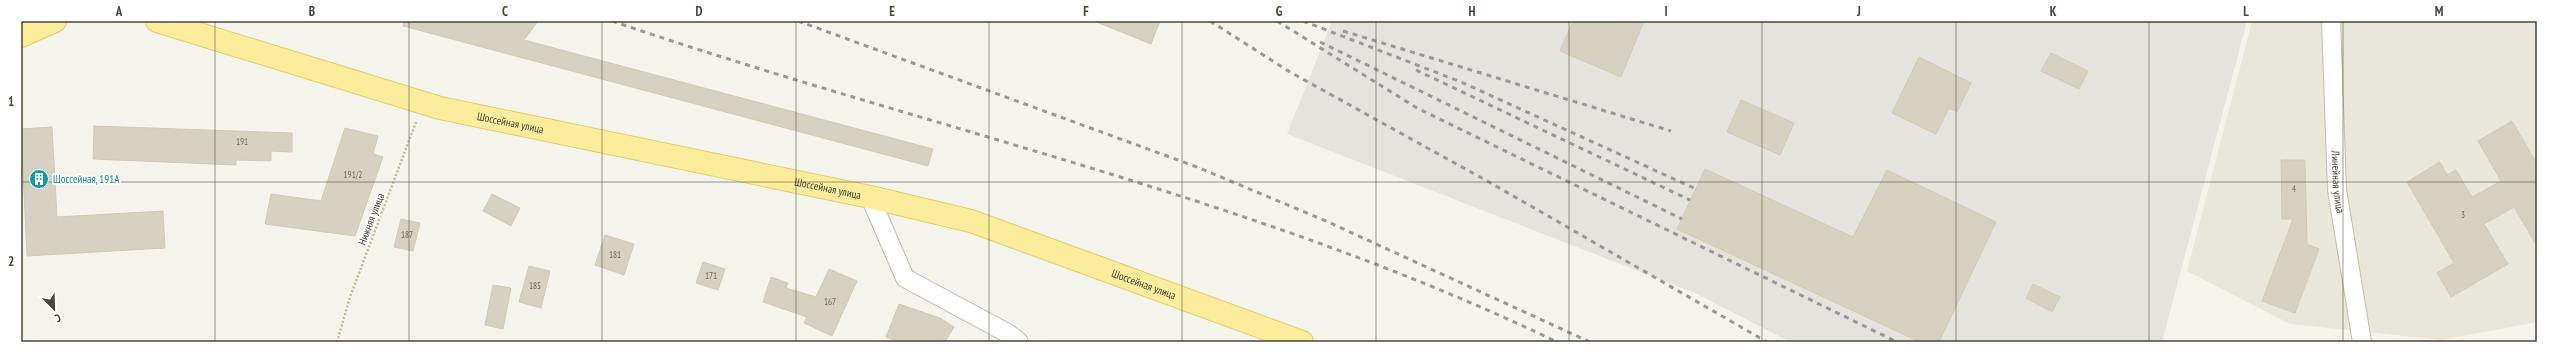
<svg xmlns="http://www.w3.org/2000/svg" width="2558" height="363" font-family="'PT Sans Narrow',sans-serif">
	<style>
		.residential { fill: #e9e6da }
		.industrial { fill: #e5e3dd }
		.building { fill: #d7d1c1; stroke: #d2cab4 }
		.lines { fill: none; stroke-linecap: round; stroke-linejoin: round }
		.street-casing { stroke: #c1bdae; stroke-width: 20 }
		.primary-casing { stroke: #e3ce6c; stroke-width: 24 }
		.path { stroke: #c3bb9f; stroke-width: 2.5; stroke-dasharray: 2 2; stroke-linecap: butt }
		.street { stroke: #fff; stroke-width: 18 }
		.primary { stroke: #fced9d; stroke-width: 22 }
		.rail { stroke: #999; stroke-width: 3; stroke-dasharray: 5 5; stroke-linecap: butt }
		.grid { fill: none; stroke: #4a4539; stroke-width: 1; stroke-opacity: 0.55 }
		.labels { text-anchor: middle; stroke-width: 3; stroke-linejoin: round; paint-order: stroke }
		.number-label { font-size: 9px; fill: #6d685b }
		.street-label { font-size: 11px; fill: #4a4539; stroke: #fff }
		.culture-label { font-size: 11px; fill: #0d838f; stroke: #fff; text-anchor: start }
		.neatline { fill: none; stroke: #4a4539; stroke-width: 1.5 }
		.grid-label { font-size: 13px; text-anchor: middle; font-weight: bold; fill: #4a4539 }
	</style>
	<rect width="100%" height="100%" fill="#f5f4ec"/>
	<!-- residential -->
	<path class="residential" d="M2252,21H2537V322L2442,340L2290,324L2187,271Z"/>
	<!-- industrial -->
	<path class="industrial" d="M1332,21H2247L2162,342H1790L1697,294L1287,134Z"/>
	<!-- building -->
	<g class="building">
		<path d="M404,21H538L524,40L933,149L928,166L403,26Z"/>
		<path d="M1094,21H1160L1151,44Z"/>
		<path d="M1573,21H1644L1621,77L1560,51Z"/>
		<path d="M2051,53L2088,71L2079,89L2041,71Z"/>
		<path d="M1919,57L1971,83L1957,112L1949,108L1936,134L1892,113Z"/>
		<path d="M1741,100L1794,123L1780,155L1727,132Z"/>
		<path d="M2512,121L2537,164V246L2514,207L2484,224L2508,264L2451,297L2437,273L2454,263L2407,182L2440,162L2447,175L2456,170L2472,197L2501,181L2478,141Z"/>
		<path d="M94,126L292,133V152L271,151V161L236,160V165L93,159Z"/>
		<path d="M52,127L57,217L163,211L165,248L27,256L21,129Z"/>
		<path d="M345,128L378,136L373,154L383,157L355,236L265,224L271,194L321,201Z"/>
		<path d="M2281,160H2305L2307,244L2319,249L2295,313L2262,301L2293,219H2282Z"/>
		<path d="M1705,169L1853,237L1887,170L1996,222L1939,342H1920L1677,229Z"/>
		<path d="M492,194L520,208L511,226L483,211Z"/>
		<path d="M401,219L420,223L413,251L394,247Z"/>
		<path d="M605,235L634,244L624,275L595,265Z"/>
		<path d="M703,262L725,269L718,290L696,283Z"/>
		<path d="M529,266L550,271L541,308L519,302Z"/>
		<path d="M829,269L857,281L832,336L804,323L807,317L763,302L771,277L788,283L786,288L816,297Z"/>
		<path d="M2033,284L2060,297L2052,312L2026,298Z"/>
		<path d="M493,285L511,288L503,329L485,325Z"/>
		<path d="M899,304L940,318L954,327L945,342H899L886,337Z"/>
	</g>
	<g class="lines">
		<defs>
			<g id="street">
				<path id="s1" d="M2331,21L2337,190L2362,342"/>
				<path d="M870,197L905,278L1009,334L1019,342"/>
			</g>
			<g id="primary">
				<path id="s2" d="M157,21L440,108L870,197L971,221L1302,342"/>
				<path d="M21,36L55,21"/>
			</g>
		</defs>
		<!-- street casing -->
		<use href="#street" class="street-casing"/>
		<!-- primary casing -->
		<use href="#primary" class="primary-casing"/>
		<!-- path -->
		<path class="path" d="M337,342L350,297L416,122"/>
		<!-- street -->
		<use href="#street" class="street"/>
		<!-- primary -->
		<use href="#primary" class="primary"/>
		<!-- rail -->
		<g class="rail">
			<path d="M612,21C925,128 1258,198 1557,342"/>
			<path d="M798,21L1197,167L1326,221L1590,342"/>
			<path d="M1210,21L1290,72L1489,182L1767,342"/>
			<path d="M1277,21L1417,108L1897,342"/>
			<path d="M1303,21L1461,82L1696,189"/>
			<path d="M1343,31L1671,131"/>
			<path d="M1320,42L1682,219"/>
			<path d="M1416,70L1690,200"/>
		</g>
	</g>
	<!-- grid -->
	<path class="grid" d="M215,21V342M409,21V342M602,21V342M796,21V342M989,21V342M1182,21V342M1376,21V342M1569,21V342M1762,21V342M1956,21V342M2149,21V342M2343,21V342M21,182H2537"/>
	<!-- icons -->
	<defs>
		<symbol id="building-disc" viewBox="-11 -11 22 22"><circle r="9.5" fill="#0f9aa8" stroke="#fff"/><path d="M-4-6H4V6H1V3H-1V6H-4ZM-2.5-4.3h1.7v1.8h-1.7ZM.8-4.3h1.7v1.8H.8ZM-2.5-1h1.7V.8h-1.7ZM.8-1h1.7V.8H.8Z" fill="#fff"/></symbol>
	</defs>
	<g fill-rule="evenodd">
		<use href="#building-disc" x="28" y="168" width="22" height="22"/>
	</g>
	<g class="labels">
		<!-- number labels -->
		<g class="number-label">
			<text x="242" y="145">191</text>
			<text x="353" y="178">191/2</text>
			<text x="2294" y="192">4</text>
			<text x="2463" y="218">3</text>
			<text x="407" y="238">187</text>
			<text x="615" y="258">181</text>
			<text x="711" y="279">171</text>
			<text x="535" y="289">185</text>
			<text x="830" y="305">167</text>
		</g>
		<!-- street labels -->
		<g class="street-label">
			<text dy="4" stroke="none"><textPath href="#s2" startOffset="368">Шоссейная улица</textPath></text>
			<text dy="4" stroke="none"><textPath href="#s1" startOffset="161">Линейная улица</textPath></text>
			<text dy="4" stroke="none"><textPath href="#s2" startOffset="692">Шоссейная улица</textPath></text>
			<text transform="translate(371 219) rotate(-69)" y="4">Нижняя улица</text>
			<text dy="4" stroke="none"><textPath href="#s2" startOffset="1023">Шоссейная улица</textPath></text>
		</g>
		<!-- culture labels -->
		<g class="culture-label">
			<text x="53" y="183">Шоссейная, 191А</text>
		</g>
	</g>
	<!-- border -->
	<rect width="2558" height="363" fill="none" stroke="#ffffff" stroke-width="44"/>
	<!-- north arrow -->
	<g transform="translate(54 309) rotate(157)" stroke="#ffffff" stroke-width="3" paint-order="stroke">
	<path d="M0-3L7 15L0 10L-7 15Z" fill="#4a4539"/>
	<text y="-6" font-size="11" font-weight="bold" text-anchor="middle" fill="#4a4539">С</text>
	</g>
	<rect x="22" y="22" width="2514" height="319" class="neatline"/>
	<g class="grid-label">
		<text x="119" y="16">A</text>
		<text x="312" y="16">B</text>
		<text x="505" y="16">C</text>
		<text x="699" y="16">D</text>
		<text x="892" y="16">E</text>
		<text x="1086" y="16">F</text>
		<text x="1279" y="16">G</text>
		<text x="1472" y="16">H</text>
		<text x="1666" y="16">I</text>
		<text x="1859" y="16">J</text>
		<text x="2053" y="16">K</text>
		<text x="2246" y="16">L</text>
		<text x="2439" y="16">M</text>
		<text x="11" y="106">1</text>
		<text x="11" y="266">2</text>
	</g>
</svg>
